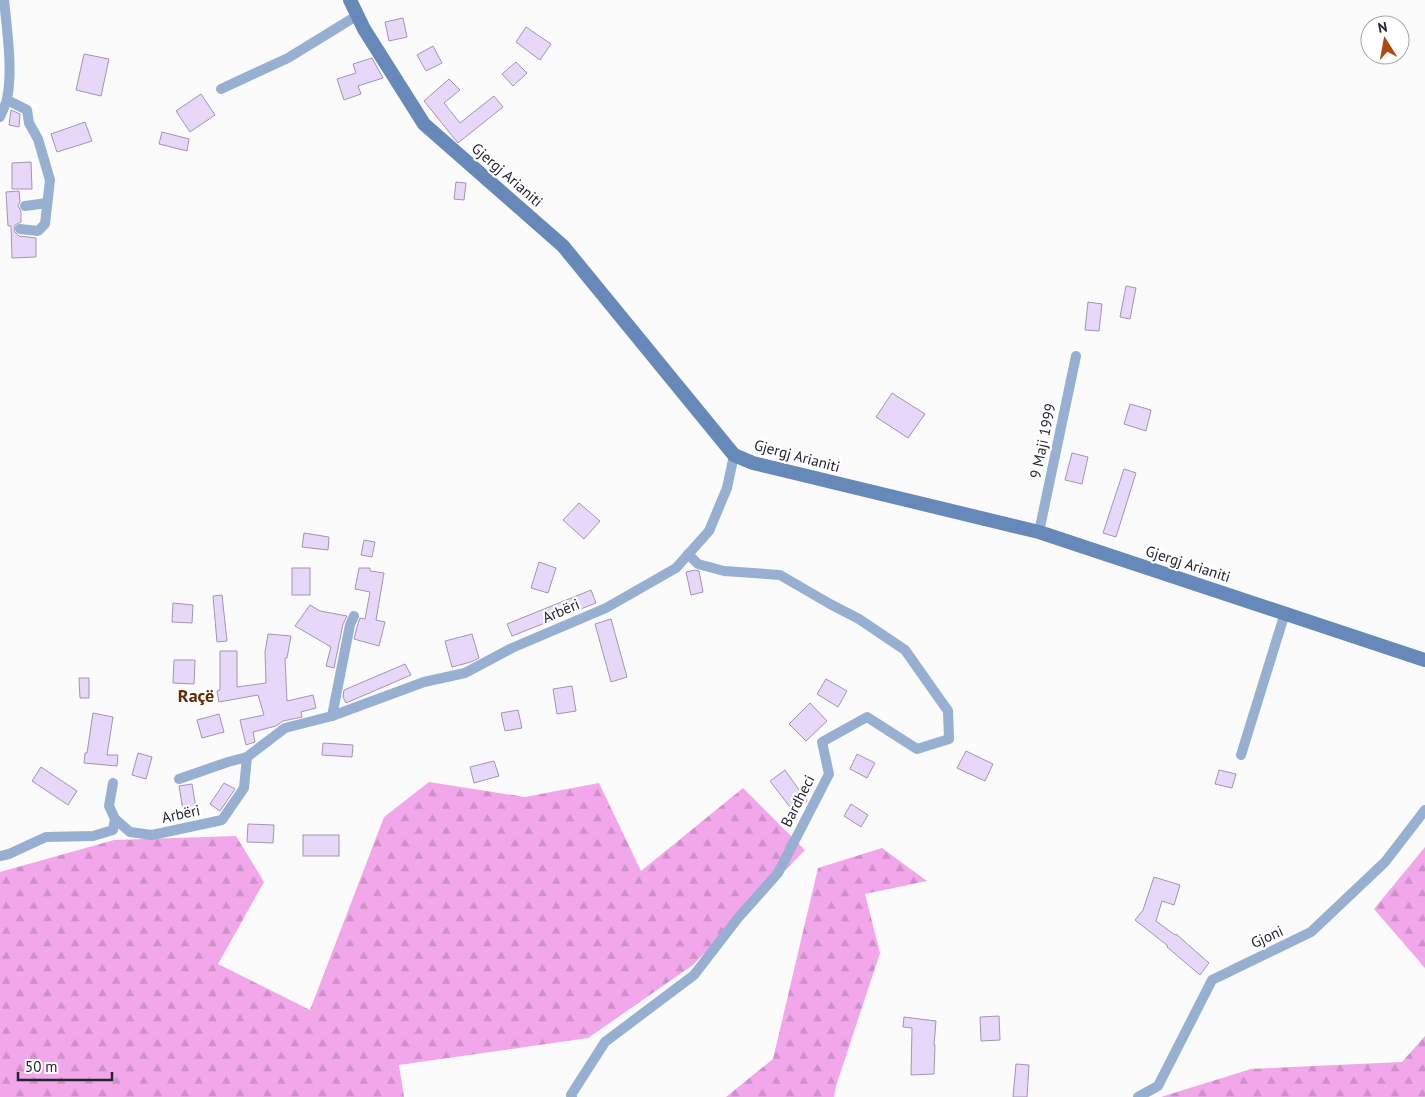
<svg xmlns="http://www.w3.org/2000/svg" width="1425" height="1097" font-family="'PT Sans',sans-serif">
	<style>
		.forest { fill: url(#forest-firs) }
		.building { fill: #e7d8fa; stroke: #a295b2 }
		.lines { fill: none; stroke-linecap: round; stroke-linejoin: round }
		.minor { stroke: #97afd0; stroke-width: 10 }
		.secondary { stroke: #6689b9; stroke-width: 14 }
		.labels { text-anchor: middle; stroke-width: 4.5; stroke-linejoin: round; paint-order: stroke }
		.street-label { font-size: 15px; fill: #232430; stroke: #fff }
		.quarter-label { font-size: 18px; font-weight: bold; fill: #662704; stroke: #fff }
	</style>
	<defs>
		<pattern id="forest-firs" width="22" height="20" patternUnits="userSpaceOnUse" patternTransform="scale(1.25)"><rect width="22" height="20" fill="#f1a7e9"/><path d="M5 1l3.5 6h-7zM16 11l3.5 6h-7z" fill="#ce90c8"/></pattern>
	</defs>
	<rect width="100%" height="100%" fill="#fbfbfb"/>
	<!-- forest -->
	<g class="forest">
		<path d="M429,782L525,797L599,783L641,871L743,788L805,850L693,965L588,1038L399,1065L404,1097H0V872L114,840L236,836L264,882L218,964L310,1010L384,817Z"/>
		<path d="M1425,847V968L1374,909Z"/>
		<path d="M882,848L927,881L865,894L880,953L836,1086L834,1097H726L773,1059L818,868Z"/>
		<path d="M1425,1036V1097H1161L1251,1069L1402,1062Z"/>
	</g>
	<!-- building -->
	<g class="building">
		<path d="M403,18L407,37L389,41L385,22Z"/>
		<path d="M526,27L551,44L540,60L516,42Z"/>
		<path d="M433,46L442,63L426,71L417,55Z"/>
		<path d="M84,54L109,59L101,96L76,90Z"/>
		<path d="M372,58L383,78L358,86L361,94L344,100L337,79L356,73L353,64Z"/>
		<path d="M516,62L527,73L513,86L502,74Z"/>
		<path d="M449,79L460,90L444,103L460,123L494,96L503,107L458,143L424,101Z"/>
		<path d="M201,94L215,115L190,132L176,111Z"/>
		<path d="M11,110L20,114L19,127L9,125Z"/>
		<path d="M85,122L92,141L57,152L51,134Z"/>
		<path d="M162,132L189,139L187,151L159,144Z"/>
		<path d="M31,162L32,189H12V163Z"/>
		<path d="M456,182L466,183L464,200L454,199Z"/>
		<path d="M19,191L20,202L18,206L21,211V222L15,225L14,231L19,236L36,238V257L12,258L11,226H8L6,192Z"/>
		<path d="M1126,286L1136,288L1130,319L1120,317Z"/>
		<path d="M1088,302L1102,304L1099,331L1085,330Z"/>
		<path d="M892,393L925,414L908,438L876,417Z"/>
		<path d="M1130,404L1151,410L1146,431L1124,424Z"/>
		<path d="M1072,453L1088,457L1082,484L1065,480Z"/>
		<path d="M1124,469L1136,473L1116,537L1103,533Z"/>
		<path d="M579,503L600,521L584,539L563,520Z"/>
		<path d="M304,533L329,537L328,550L302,547Z"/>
		<path d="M364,540L375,542L372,557L361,555Z"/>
		<path d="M539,562L556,568L548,593L531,588Z"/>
		<rect x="292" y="568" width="18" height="27"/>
		<path d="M359,568H370V571L384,573L376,620L385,622L379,646L354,639L357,627L360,618L365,619L370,592L355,589Z"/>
		<path d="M695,570L699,571L703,592L691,595L686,572Z"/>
		<path d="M591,590L596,603L512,636L507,624Z"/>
		<path d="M222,595L227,641L217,642L213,596Z"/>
		<path d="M173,603L193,605L192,623L172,622Z"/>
		<path d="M310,605L320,611L347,616L343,624L334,668L326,666L331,647L295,626Z"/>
		<path d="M611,619L627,677L611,682L595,624Z"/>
		<path d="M268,634L291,636L287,658H285L287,701L313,695L316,708L301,712L302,717L283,721L276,726L253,732L255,742L246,745L240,720L264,715L258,695L219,702L217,691L220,690V651H237V687L266,683L265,652Z"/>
		<path d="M472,634L479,658L471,662L452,667L445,641Z"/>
		<path d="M174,660H195L194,684L173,683Z"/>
		<path d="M405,664L411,675L346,703L343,697L344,690Z"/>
		<path d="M79,678H89V698H80Z"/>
		<path d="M826,679L847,691L838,707L817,694Z"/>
		<path d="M572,686L576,711L557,714L553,689Z"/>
		<path d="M810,703L827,721L806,741L789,724Z"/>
		<path d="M518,710L522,728L505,731L501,713Z"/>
		<path d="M93,713L113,717L107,755H118L117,766L84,763L85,753H87Z"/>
		<path d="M219,714L224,732L202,738L197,720Z"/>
		<path d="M323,743L353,745L352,757L322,755Z"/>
		<path d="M966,751L993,764L985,781L957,768Z"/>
		<path d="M138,753L152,757L146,779L132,775Z"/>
		<path d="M857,754L875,763L867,778L850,769Z"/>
		<path d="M494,761L499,776L474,783L470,767Z"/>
		<path d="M41,767L77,791L68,805L32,781Z"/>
		<path d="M785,770L807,801L793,811L770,781Z"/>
		<path d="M1219,770L1236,774L1232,788L1215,784Z"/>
		<path d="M224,783L235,789L220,811L210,804Z"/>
		<path d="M192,784L196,808L183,810L179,786Z"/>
		<path d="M851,804L868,815L861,827L844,816Z"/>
		<path d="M248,824L274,825L273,843L247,842Z"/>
		<rect x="303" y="835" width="36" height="21"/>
		<path d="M1154,877L1180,885L1174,905L1162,901L1156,921L1175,935L1176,934L1209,963L1200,975L1167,947L1168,946L1135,920L1143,910Z"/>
		<path d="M999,1016L1000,1040L981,1041L980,1017Z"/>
		<path d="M904,1017L936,1021L934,1045H935L934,1074L911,1075L912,1028L903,1027Z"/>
		<path d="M1016,1064L1029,1065L1027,1097H1013Z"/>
	</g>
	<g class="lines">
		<!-- minor -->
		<g class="minor">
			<path d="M221,89L288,58L358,15"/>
			<path d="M7,100L27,110L29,123L38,139L50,180L45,224L38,231L20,229"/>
			<path d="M0,117C2,111 6,105 7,99C13,70 7,30 4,0"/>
			<path d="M25,206L47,203"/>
			<path d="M1039,532L1076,356"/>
			<path d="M332,716L350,625L354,616"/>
			<path d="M1241,755L1285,613"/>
			<path d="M179,779L228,762L247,757L285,728L332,716L424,682L465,673L512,648L606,608L676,568L709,531L727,488L734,455"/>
			<path d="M113,783L109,806L115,819"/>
			<path d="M0,856L9,854L46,837L93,836L113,830L115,819L130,832L152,835L222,820L244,788L247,757"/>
			<path d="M572,1097L571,1095L605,1042L694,975L738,918L778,873L829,774L822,742L867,717L917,749L949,739L948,711L905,650L859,619L830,604L780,575L724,571L698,564L688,554"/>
			<path d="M1138,1097L1158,1086L1212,980L1311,932L1385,862L1425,810"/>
		</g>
		<!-- secondary -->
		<path class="secondary" d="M350,0L364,29L424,124L563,246L734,455L753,463L1039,532L1425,660"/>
	</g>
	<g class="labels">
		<!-- street labels -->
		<g class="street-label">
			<text transform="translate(507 175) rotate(41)" y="5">Gjergj Arianiti</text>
			<text transform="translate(1043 441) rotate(-78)" y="5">9 Maji 1999</text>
			<text transform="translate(797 456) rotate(15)" y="5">Gjergj Arianiti</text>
			<text transform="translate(1188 564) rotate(18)" y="5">Gjergj Arianiti</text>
			<text transform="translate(561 611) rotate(-23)" y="5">Arbëri</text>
			<text transform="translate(798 801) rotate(-63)" y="5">Bardheci</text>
			<text transform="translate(181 814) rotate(-12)" y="5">Arbëri</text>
			<text transform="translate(1267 937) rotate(-25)" y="5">Gjoni</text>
		</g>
		<!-- quarter labels -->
		<g class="quarter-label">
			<text x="196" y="702">Raçë</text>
		</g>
	</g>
	<!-- north arrow -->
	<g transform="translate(1385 40) rotate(349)"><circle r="24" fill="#ffffff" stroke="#a7a7ac"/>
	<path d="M0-4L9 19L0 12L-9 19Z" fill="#ad4912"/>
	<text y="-8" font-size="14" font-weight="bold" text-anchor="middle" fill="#232430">N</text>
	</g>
	<!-- scale -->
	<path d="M18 1072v8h94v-8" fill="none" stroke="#232430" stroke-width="2.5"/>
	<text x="25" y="1072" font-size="15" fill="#232430" stroke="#ffffff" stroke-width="4" paint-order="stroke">50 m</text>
</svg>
